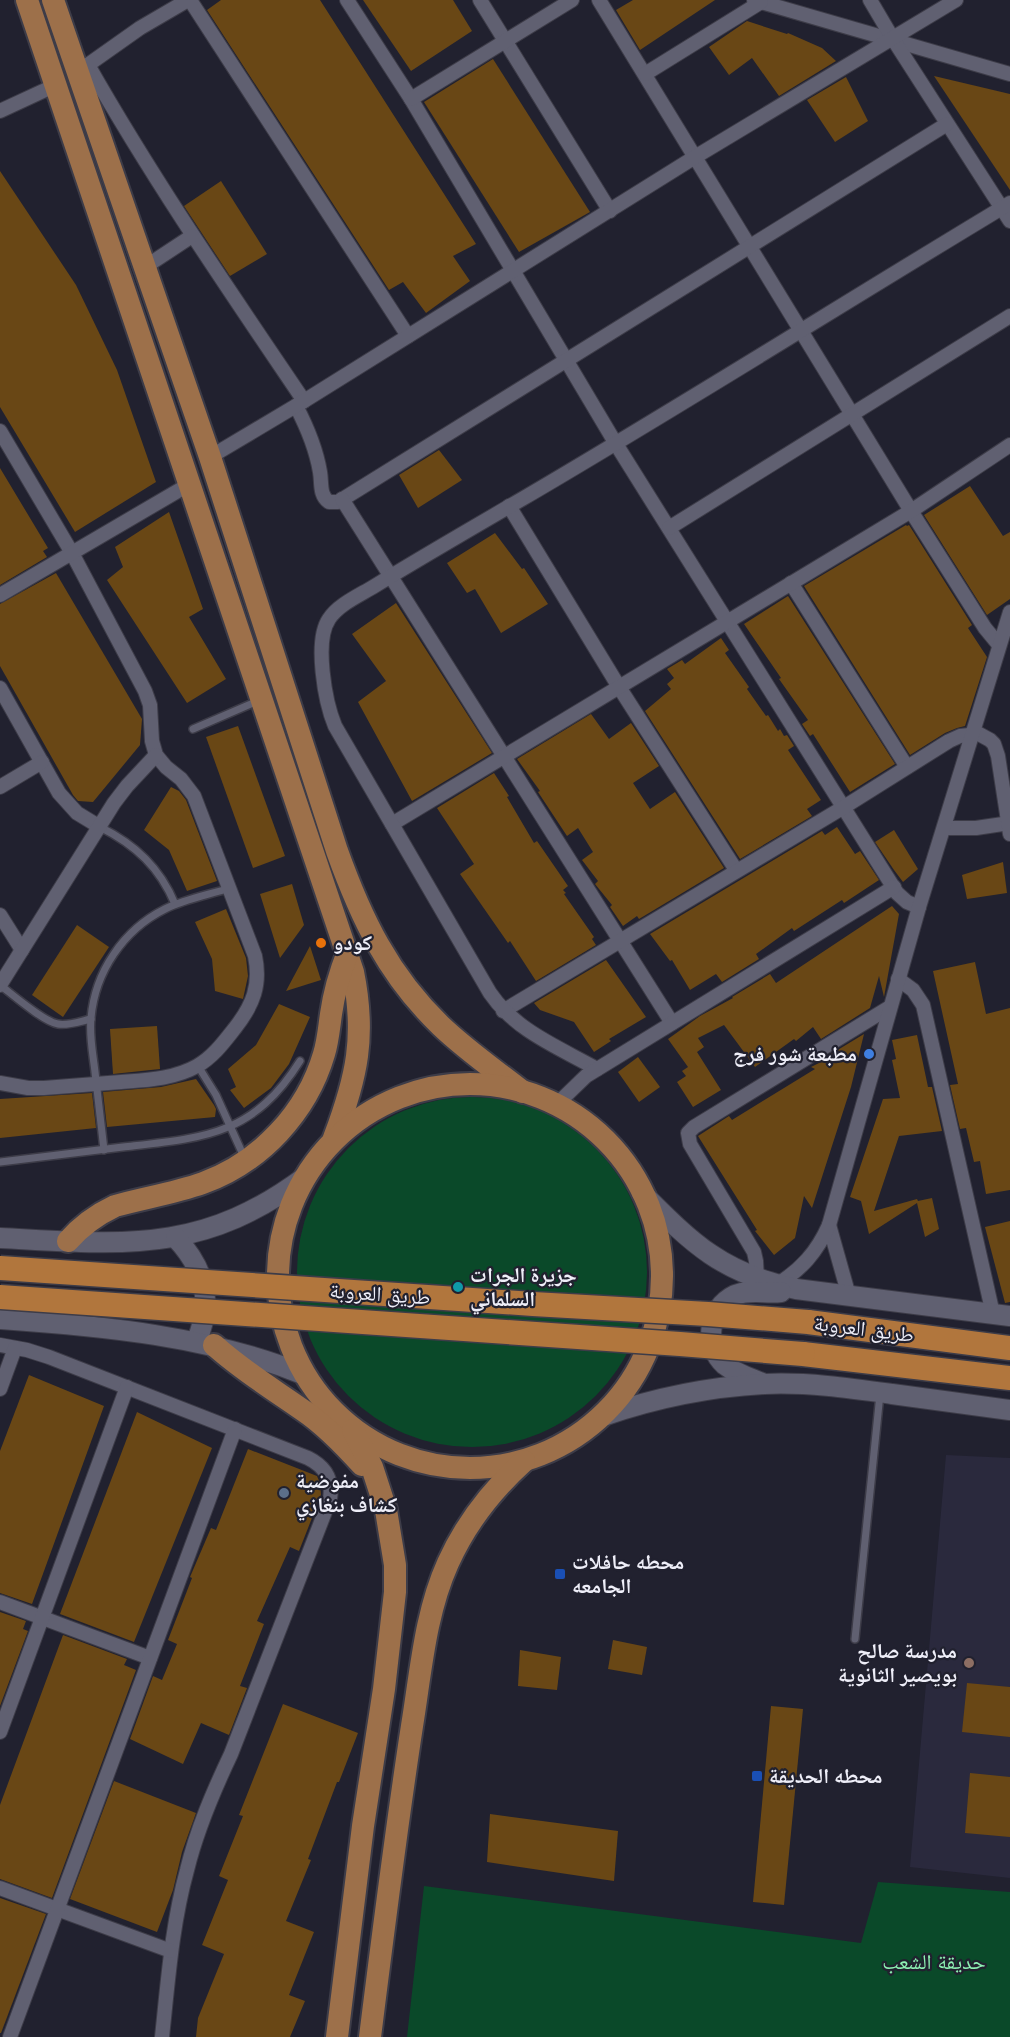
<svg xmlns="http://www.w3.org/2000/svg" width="1010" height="2037" font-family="Inter,'Noto Naskh Arabic',sans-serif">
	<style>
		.built { fill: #2a293d }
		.green { fill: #0a4929 }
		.building { fill: #694715 }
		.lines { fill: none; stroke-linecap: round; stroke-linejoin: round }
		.service-casing { stroke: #3d3c48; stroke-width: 10 }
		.minor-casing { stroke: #3d3c48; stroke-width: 16 }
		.secondary-casing { stroke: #3d3c48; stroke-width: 22 }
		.primary-casing { stroke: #3d3c48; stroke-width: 26 }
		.trunk-casing { stroke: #3d3c48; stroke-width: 27 }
		.service { stroke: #606071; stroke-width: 7 }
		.minor { stroke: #606071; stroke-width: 14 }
		.secondary { stroke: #606071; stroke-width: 20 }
		.primary { stroke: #9d704a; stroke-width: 22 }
		.trunk { stroke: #b1763d; stroke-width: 24 }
		.trunk-bridge-casing { stroke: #3d3c48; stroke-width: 27; stroke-linecap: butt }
		.trunk-bridge { stroke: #b1763d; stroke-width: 24 }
		.food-dot { fill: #e8710a; stroke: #21212f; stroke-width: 2 }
		.shop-dot { fill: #3f7fe0; stroke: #21212f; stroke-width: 2 }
		.culture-dot { fill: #0f9aa8; stroke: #21212f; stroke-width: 2 }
		.service-dot { fill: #5c6f8a; stroke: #21212f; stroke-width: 2 }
		.transit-dot { fill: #1a4fb4; stroke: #21212f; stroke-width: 2 }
		.education-dot { fill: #8d6e63; stroke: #21212f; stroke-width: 2 }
		.labels { text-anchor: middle; stroke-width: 4.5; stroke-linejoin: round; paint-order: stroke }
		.poi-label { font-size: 21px; font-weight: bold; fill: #eeeef8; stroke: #21212f; text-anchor: start }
		.street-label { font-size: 21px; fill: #eeeef8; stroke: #21212f }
		.park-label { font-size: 21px; fill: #8ef2b4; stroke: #21212f }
	</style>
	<rect width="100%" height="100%" fill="#21212f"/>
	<!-- built -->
	<path class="built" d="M946,1455L1010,1458V1878L910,1867Z"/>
	<!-- green -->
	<g class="green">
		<circle cx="472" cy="1272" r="175"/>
		<path d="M878,1882L1010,1892V2037H407L424,1886L861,1943Z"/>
	</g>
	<!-- building -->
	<g class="building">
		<path d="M221,0H320L476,244L453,256L470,281L426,313L403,282L389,290L207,10Z"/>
		<path d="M363,0H453L472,31L411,71Z"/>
		<path d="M633,0H715L640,50L616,10Z"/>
		<path d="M747,21L787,34L788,33L822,48L836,61L779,96L752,58L729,75L709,47Z"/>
		<path d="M493,59L590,212L519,252L424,102Z"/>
		<path d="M934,76L1010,94V190Z"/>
		<path d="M846,77L868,121L835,142L807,100Z"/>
		<path d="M0,171L76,285L117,370L156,482L75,532L0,407Z"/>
		<path d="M221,181L267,254L230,276L184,206Z"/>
		<path d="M439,450L462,480L418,508L399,475Z"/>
		<path d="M0,468L48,548L43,551L47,557L0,585Z"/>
		<path d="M970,486L1003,536L1010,532V599L987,615L924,515Z"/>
		<path d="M169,512L203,609L189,617L226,679L187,703L107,580L123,567L115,547Z"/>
		<path d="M906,525L907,526L909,525L972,625L968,628L987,657L965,726L957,728L945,733L910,755L804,586Z"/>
		<path d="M495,533L522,569L524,568L548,604L501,633L475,589L467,593L447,563Z"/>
		<path d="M56,573L142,719L140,745L93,802L78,801L73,795L0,666V604Z"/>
		<path d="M788,596L895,764L850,792L813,734L810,736L802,724L808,720L779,679L781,678L744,624Z"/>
		<path d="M396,603L492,753L412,801L358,702L386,681L352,634Z"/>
		<path d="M721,638L729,650L725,653L749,687L747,689L766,716L768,715L778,731L780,729L784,736L787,735L794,746L788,750L821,800L807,809L812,816L740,859L645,711L671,689L667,684L674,678L667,669L682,660L685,664Z"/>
		<path d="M591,714L609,739L631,723L659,766L633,783L650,809L675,792L724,868L639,919L637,916L623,926L610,907L612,905L595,884L598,881L582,860L593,852L578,828L567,836L538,792L540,791L517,759Z"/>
		<path d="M238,726L285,856L253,868L206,737Z"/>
		<path d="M494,773L509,796L507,797L534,843L537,841L568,886L563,890L566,893L564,894L594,937L592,939L596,945L536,981L510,941L508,943L460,874L474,864L437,808Z"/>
		<path d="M171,787L179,791L186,800L217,881L187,891L169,850L144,830Z"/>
		<path d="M837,827L855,854L860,851L879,880L844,903L842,900L794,931L792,928L756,954L759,959L722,982L716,974L690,990L672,960L670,961L650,934L822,831L825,835Z"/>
		<path d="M894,830L918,869L903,882L894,870L875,842Z"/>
		<path d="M1003,862L1007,893L967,899L962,875Z"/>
		<path d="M292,884L304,925L280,958L260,894Z"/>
		<path d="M892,906L899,914L884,997L879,976L870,1008L821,1039L813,1027L796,1041L794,1039L755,1067L724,1025L698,1038L704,1047L697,1052L721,1090L693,1107L677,1082L686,1076L682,1071L688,1067L668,1039L700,1016L733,998L732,997L770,974L776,983Z"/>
		<path d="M226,909L246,958L248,976L243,999L215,991L212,959L195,922Z"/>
		<path d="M77,925L109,947L63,1017L32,995Z"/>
		<path d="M310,946L321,980L286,991Z"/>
		<path d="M606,960L646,1017L609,1039L611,1041L594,1052L574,1022L540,1010L534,1003Z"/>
		<path d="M975,962L986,1014L1010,1008V1190L986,1194L980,1161L974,1162L966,1128L960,1129L950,1085L958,1084L933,971Z"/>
		<path d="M279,1004L310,1017L289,1064L271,1088L244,1108L230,1090L236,1087L228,1069L256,1045Z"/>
		<path d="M157,1026L160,1069L113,1074L110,1029Z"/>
		<path d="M864,1034L851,1087L812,1208L804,1196L795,1238L774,1255L755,1231L757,1230L698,1136L729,1116L732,1120L815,1069L811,1067L833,1056L831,1054Z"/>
		<path d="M917,1035L928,1087H932L942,1131L899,1136L874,1211L917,1199L918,1201L932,1198L939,1229L925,1237L917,1203L869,1234L861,1201L850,1197L883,1099L900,1098L892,1060L896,1059L892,1040Z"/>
		<path d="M638,1057L660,1087L639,1102L618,1072Z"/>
		<path d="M196,1079L214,1105L216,1109L215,1117L107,1127L103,1092L161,1087Z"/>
		<path d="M92,1093L96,1128L0,1138V1099Z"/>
		<path d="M1010,1221V1302L1005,1303L985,1227Z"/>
		<path d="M29,1375L104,1406L32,1604L0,1593V1451Z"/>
		<path d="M137,1412L212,1448L134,1642L60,1614Z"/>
		<path d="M248,1449L317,1476L320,1483L321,1495L299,1551L290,1547L257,1621L264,1624L240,1686L247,1688L229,1735L201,1723L183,1764L130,1739L153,1676L162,1680L177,1644L168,1640L192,1578L190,1577L211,1528L216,1530Z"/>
		<path d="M0,1612L26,1621L23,1629L28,1631L0,1706Z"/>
		<path d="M63,1635L127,1659L124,1665L136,1670L52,1898L0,1879V1805Z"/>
		<path d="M613,1640L647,1647L642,1675L608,1669Z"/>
		<path d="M520,1650L561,1657L557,1690L518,1686Z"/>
		<path d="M967,1683L1010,1687V1737L962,1732Z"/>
		<path d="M283,1704L358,1733L339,1782H337L308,1859L311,1860L286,1921L314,1932L289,1995L305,2001L290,2037H196L198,2018L224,1954L202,1945L228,1880L219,1876L243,1816L239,1815Z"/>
		<path d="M771,1706L803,1709L784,1905L753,1902Z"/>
		<path d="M970,1773L1010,1777V1837L965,1833Z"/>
		<path d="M114,1781L196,1813L182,1852L173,1890L157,1932L70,1899Z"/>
		<path d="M490,1814L618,1831L614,1881L487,1862Z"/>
		<path d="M0,1898L46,1914L1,2033H0Z"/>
	</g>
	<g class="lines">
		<defs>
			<g id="service">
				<path d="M193,729L260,700"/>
				<path d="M100,827C136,845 160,868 175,904"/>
				<path d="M0,985C13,995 44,1022 58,1024C68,1026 81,1021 91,1019"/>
				<path d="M198,1066L216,1095L245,1159"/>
				<path d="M104,1150C101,1124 98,1098 95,1072C93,1054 89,1036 91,1018C95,972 123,930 165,909C185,899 208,895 230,888"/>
				<path d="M0,1162C41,1157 82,1152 123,1147C203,1138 253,1136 300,1061"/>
				<path d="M855,1639L880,1394"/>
			</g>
			<g id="minor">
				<path d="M190,0L408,336"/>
				<path d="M347,0L411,99L616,444L897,893L907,902L919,907"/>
				<path d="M480,0L610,211"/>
				<path d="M599,0L911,511L985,628L999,645"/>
				<path d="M754,0L1010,74"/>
				<path d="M870,0L893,39L1010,221"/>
				<path d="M88,65C154,181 229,290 304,401"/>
				<path d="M82,69L140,28L188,0"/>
				<path d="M645,74L761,2"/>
				<path d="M411,99L572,0"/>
				<path d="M0,111L56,85"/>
				<path d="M145,267L192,236"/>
				<path d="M296,406C307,427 316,448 320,472C322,483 319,495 329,502H338L947,124"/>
				<path d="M0,431L72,553L145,691L150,705L152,741L156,755L166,767L181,779L194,796L255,956C261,985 253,1005 235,1028C224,1042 213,1057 197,1066C174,1079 147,1080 121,1082C96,1084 70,1086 44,1088H28L0,1083"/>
				<path d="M210,457L304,401L695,157L956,0"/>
				<path d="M342,499L672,1023"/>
				<path d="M509,506L619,687L736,870"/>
				<path d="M669,528L1010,316"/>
				<path d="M791,583L907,767"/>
				<path d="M0,595L188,485"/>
				<path d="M0,688L59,793L77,813L100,827"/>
				<path d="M0,787L42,762"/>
				<path d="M392,824L911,511L1010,445"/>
				<path d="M944,828H976L1010,823"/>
				<path d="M0,915L22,950"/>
				<path d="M898,979L913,990L923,1005L993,1314"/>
				<path d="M0,985L114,803L127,786L156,755"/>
				<path d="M503,1011L844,807L949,741L960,736L979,734L990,740L994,744L998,756L1010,834"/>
				<path d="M597,1069C558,1047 516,1031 490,993L335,726C325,702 314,641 329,619C338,605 358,596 373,587C422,557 472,528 522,499C686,403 847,301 1010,203"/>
				<path d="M556,1105L586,1076L894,887"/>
				<path d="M829,1225L849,1296"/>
				<path d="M757,1279L756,1261L754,1252L690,1144L688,1133L694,1127L890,1007"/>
				<path d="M776,1285C801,1270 817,1252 829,1225L919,907L1010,612"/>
				<path d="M0,1345L27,1350L49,1357L308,1458C326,1467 333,1480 330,1499L231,1754C213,1792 197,1829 187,1870C172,1924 168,1981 162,2037"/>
				<path d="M0,1389L15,1348"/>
				<path d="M0,1602L150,1658"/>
				<path d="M0,1732L127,1387"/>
				<path d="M0,1888L171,1951"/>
				<path d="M10,2037L235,1429"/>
			</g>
			<g id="secondary">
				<path d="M642,1193C693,1244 722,1273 796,1289L1010,1316"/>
				<path d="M0,1238C123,1244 200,1255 305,1177"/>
				<path d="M176,1238C205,1269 214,1302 196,1342"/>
				<path d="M0,1319C103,1326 209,1336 305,1375"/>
				<path d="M762,1383C750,1378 735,1373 725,1365C703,1345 708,1308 735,1295C750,1289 766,1294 781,1292"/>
				<path d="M603,1416C655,1398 708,1387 764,1384C807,1382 849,1388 892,1394C931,1399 971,1405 1010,1410"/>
			</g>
			<g id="primary">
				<path d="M27,0L353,972C366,1036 357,1077 334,1138"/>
				<path d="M53,0L210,457L337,851C361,918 388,975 441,1026C466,1050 495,1070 523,1092"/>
				<circle cx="470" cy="1276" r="192"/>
				<path d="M68,1241C82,1225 96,1215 115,1206C144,1198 175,1193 203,1183C261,1162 307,1112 324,1054C328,1041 329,1028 331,1014C334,993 340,972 348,952"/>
				<path d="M214,1345C244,1372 273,1389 304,1411C326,1426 344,1445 362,1465"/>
				<path d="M337,2037L363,1826L384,1689L395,1592V1565L386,1510L372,1467L353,1430"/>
				<path d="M370,2037C383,1933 396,1830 412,1726C421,1671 425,1614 448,1563C466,1523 492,1490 524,1461"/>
			</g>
			<g id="trunk">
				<path d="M808,1322L1010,1348"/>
				<path d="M803,1354L1010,1378"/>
			</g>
		</defs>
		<!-- service casing -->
		<use href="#service" class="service-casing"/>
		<!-- minor casing -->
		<use href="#minor" class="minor-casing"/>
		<!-- secondary casing -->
		<use href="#secondary" class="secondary-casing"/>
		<!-- primary casing -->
		<use href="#primary" class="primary-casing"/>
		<!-- trunk casing -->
		<use href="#trunk" class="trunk-casing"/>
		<!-- service -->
		<use href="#service" class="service"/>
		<!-- minor -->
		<use href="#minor" class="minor"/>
		<!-- secondary -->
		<use href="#secondary" class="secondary"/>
		<!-- primary -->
		<use href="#primary" class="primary"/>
		<!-- trunk -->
		<use href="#trunk" class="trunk"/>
		<defs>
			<g id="trunk-bridge">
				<path d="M0,1268L533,1304L708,1314L808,1322"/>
				<path d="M0,1297L680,1344L803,1354"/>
			</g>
		</defs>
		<!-- trunk-bridge casing -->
		<use href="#trunk-bridge" class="trunk-bridge-casing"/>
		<!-- trunk-bridge -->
		<use href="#trunk-bridge" class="trunk-bridge"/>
	</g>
	<!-- markers -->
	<circle class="food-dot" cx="321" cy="943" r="6"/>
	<circle class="shop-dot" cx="869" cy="1054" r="6"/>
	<circle class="culture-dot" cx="458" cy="1287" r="6"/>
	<circle class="service-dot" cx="284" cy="1493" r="6"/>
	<g class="transit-dot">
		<rect x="554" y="1568" width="12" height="12" rx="3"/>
		<rect x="751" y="1770" width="12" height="12" rx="3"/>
	</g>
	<circle class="education-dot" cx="969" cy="1663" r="6"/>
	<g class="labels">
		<!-- poi labels -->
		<g class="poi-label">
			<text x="333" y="950">كودو</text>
			<text x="857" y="1061" text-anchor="end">مطبعة شور فرج</text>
			<text x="470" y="1282">جزيرة الجرات<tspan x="470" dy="24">السلماني</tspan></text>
			<text x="296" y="1488">مفوضية<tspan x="296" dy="24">كشاف بنغازي</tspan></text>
			<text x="572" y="1569">محطه حافلات<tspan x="572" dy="24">الجامعه</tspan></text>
			<text x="957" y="1658" text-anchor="end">مدرسة صالح<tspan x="957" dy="24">بويصير الثانوية</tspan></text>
			<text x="769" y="1783">محطه الحديقة</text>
		</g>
		<!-- street labels -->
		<g class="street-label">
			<text transform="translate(380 1294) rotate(4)" y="7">طريق العروبة</text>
			<text transform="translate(864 1329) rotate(7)" y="7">طريق العروبة</text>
		</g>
		<!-- park labels -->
		<g class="park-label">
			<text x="934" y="1969">حديقة الشعب</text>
		</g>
	</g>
</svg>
